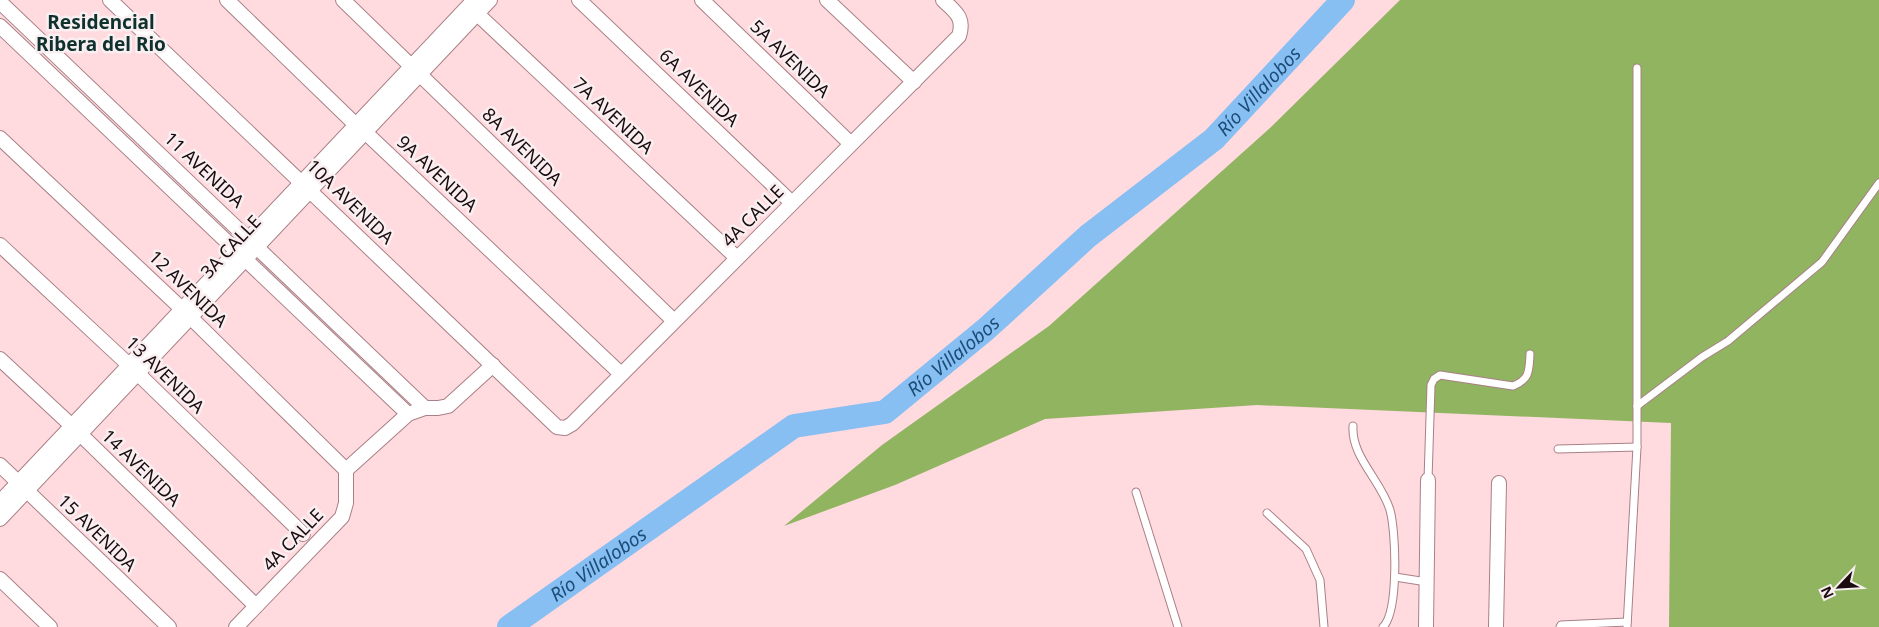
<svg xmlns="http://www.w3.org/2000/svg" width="1879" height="627" font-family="'Noto Sans',sans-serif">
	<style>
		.forest { fill: #91b461 }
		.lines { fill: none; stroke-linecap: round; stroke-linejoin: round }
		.river { stroke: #87bff3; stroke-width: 24 }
		.service-casing { stroke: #a98086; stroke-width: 9 }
		.minor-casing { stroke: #a98086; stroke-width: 16 }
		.service { stroke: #fff; stroke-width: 7 }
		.minor { stroke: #fff; stroke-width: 14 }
		.labels { text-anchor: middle; stroke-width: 5; stroke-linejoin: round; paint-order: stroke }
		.street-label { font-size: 18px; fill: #1a0b0e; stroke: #f9eff1 }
		.neighbourhood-label { font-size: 19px; font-weight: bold; fill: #0e312e; stroke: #f9eff1 }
		.water-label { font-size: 19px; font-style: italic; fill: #1b4d78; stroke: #f9eff1 }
	</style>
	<rect width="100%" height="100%" fill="#ffdadf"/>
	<!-- forest -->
	<path class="forest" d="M1400,0H1879V627H1669L1671,423L1257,405L1045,419L895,485L784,526L882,445L1049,326L1270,128Z"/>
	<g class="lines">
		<!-- river -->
		<path class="river" id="s1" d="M509,627L794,426L885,412L985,330L1088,236L1214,139L1343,0"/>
		<defs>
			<g id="service">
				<path d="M1637,406L1702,357L1728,341L1822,262L1879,183"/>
				<path d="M1353,426C1351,457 1381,480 1390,510C1396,532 1399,611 1383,627"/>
				<path d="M1558,449L1637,447"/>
				<path d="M1428,480L1431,385L1434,379L1440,375L1513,386C1530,379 1529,371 1530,354"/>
				<path d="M1136,492L1178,627"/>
				<path d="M1267,513L1306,549L1320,580L1324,627"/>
				<path d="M1395,577L1427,582"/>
				<path d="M1560,627L1561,625L1627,622"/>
				<path d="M1627,627L1637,447V68"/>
			</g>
			<g id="minor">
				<path d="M110,0L557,427L565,428L572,424L959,36C965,17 955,12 943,0"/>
				<path d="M227,0L356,125L365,132L621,374"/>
				<path d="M343,0L674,321"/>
				<path d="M579,0L792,203"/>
				<path d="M702,0L851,144"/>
				<path d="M827,0L914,82"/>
				<path d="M0,2L425,408"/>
				<path d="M472,9L737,258"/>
				<path d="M0,26L408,414"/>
				<path d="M0,138L182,309L346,470"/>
				<path d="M0,245L129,365L303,534"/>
				<path d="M0,359L72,426L256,606"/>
				<path d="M0,465L169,627"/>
				<path d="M0,502L474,0"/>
				<path d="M0,519L490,0"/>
				<path d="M0,579L50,627"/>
				<path d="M236,627L342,517L346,503V470L408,414L425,408H438L448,406L493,365"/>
				<path d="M1426,627L1428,480"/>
				<path d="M1496,627L1499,483"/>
			</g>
		</defs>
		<!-- service casing -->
		<use href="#service" class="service-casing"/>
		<!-- minor casing -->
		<use href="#minor" class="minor-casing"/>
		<!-- service -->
		<use href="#service" class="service"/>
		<!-- minor -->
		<use href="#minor" class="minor"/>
	</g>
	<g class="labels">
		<!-- street labels -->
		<g class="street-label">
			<text transform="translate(790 59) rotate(44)" y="6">5A AVENIDA</text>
			<text transform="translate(699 88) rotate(44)" y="6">6A AVENIDA</text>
			<text transform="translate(613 116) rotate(43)" y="6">7A AVENIDA</text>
			<text transform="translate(522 147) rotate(44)" y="6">8A AVENIDA</text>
			<text transform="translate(204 170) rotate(43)" y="6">11 AVENIDA</text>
			<text transform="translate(437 174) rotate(43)" y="6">9A AVENIDA</text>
			<text transform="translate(350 202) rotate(44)" y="6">10A AVENIDA</text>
			<text transform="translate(753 216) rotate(-45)" y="6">4A CALLE</text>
			<text transform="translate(231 247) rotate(-47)" y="6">3A CALLE</text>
			<text transform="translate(188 289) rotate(44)" y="6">12 AVENIDA</text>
			<text transform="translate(165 375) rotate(44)" y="6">13 AVENIDA</text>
			<text transform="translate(141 468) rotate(44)" y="6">14 AVENIDA</text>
			<text transform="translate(97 533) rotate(44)" y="6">15 AVENIDA</text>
			<text transform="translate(293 540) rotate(-46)" y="6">4A CALLE</text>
		</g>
		<!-- neighbourhood labels -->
		<g class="neighbourhood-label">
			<text x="101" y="29">Residencial<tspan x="101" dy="22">Ribera del Rio</tspan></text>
		</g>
		<!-- water labels -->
		<g class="water-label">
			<text dy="7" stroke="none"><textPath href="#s1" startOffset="934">Río Villalobos</textPath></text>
			<text dy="7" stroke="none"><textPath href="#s1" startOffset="529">Río Villalobos</textPath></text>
			<text dy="7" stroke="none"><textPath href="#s1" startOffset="109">Río Villalobos</textPath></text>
		</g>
	</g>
	<!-- north arrow -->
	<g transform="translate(1839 587) rotate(245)" stroke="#f9eff1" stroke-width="4" paint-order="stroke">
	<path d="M0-4L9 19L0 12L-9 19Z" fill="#1a0b0e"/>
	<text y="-8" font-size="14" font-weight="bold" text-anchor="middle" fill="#1a0b0e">N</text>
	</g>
</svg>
